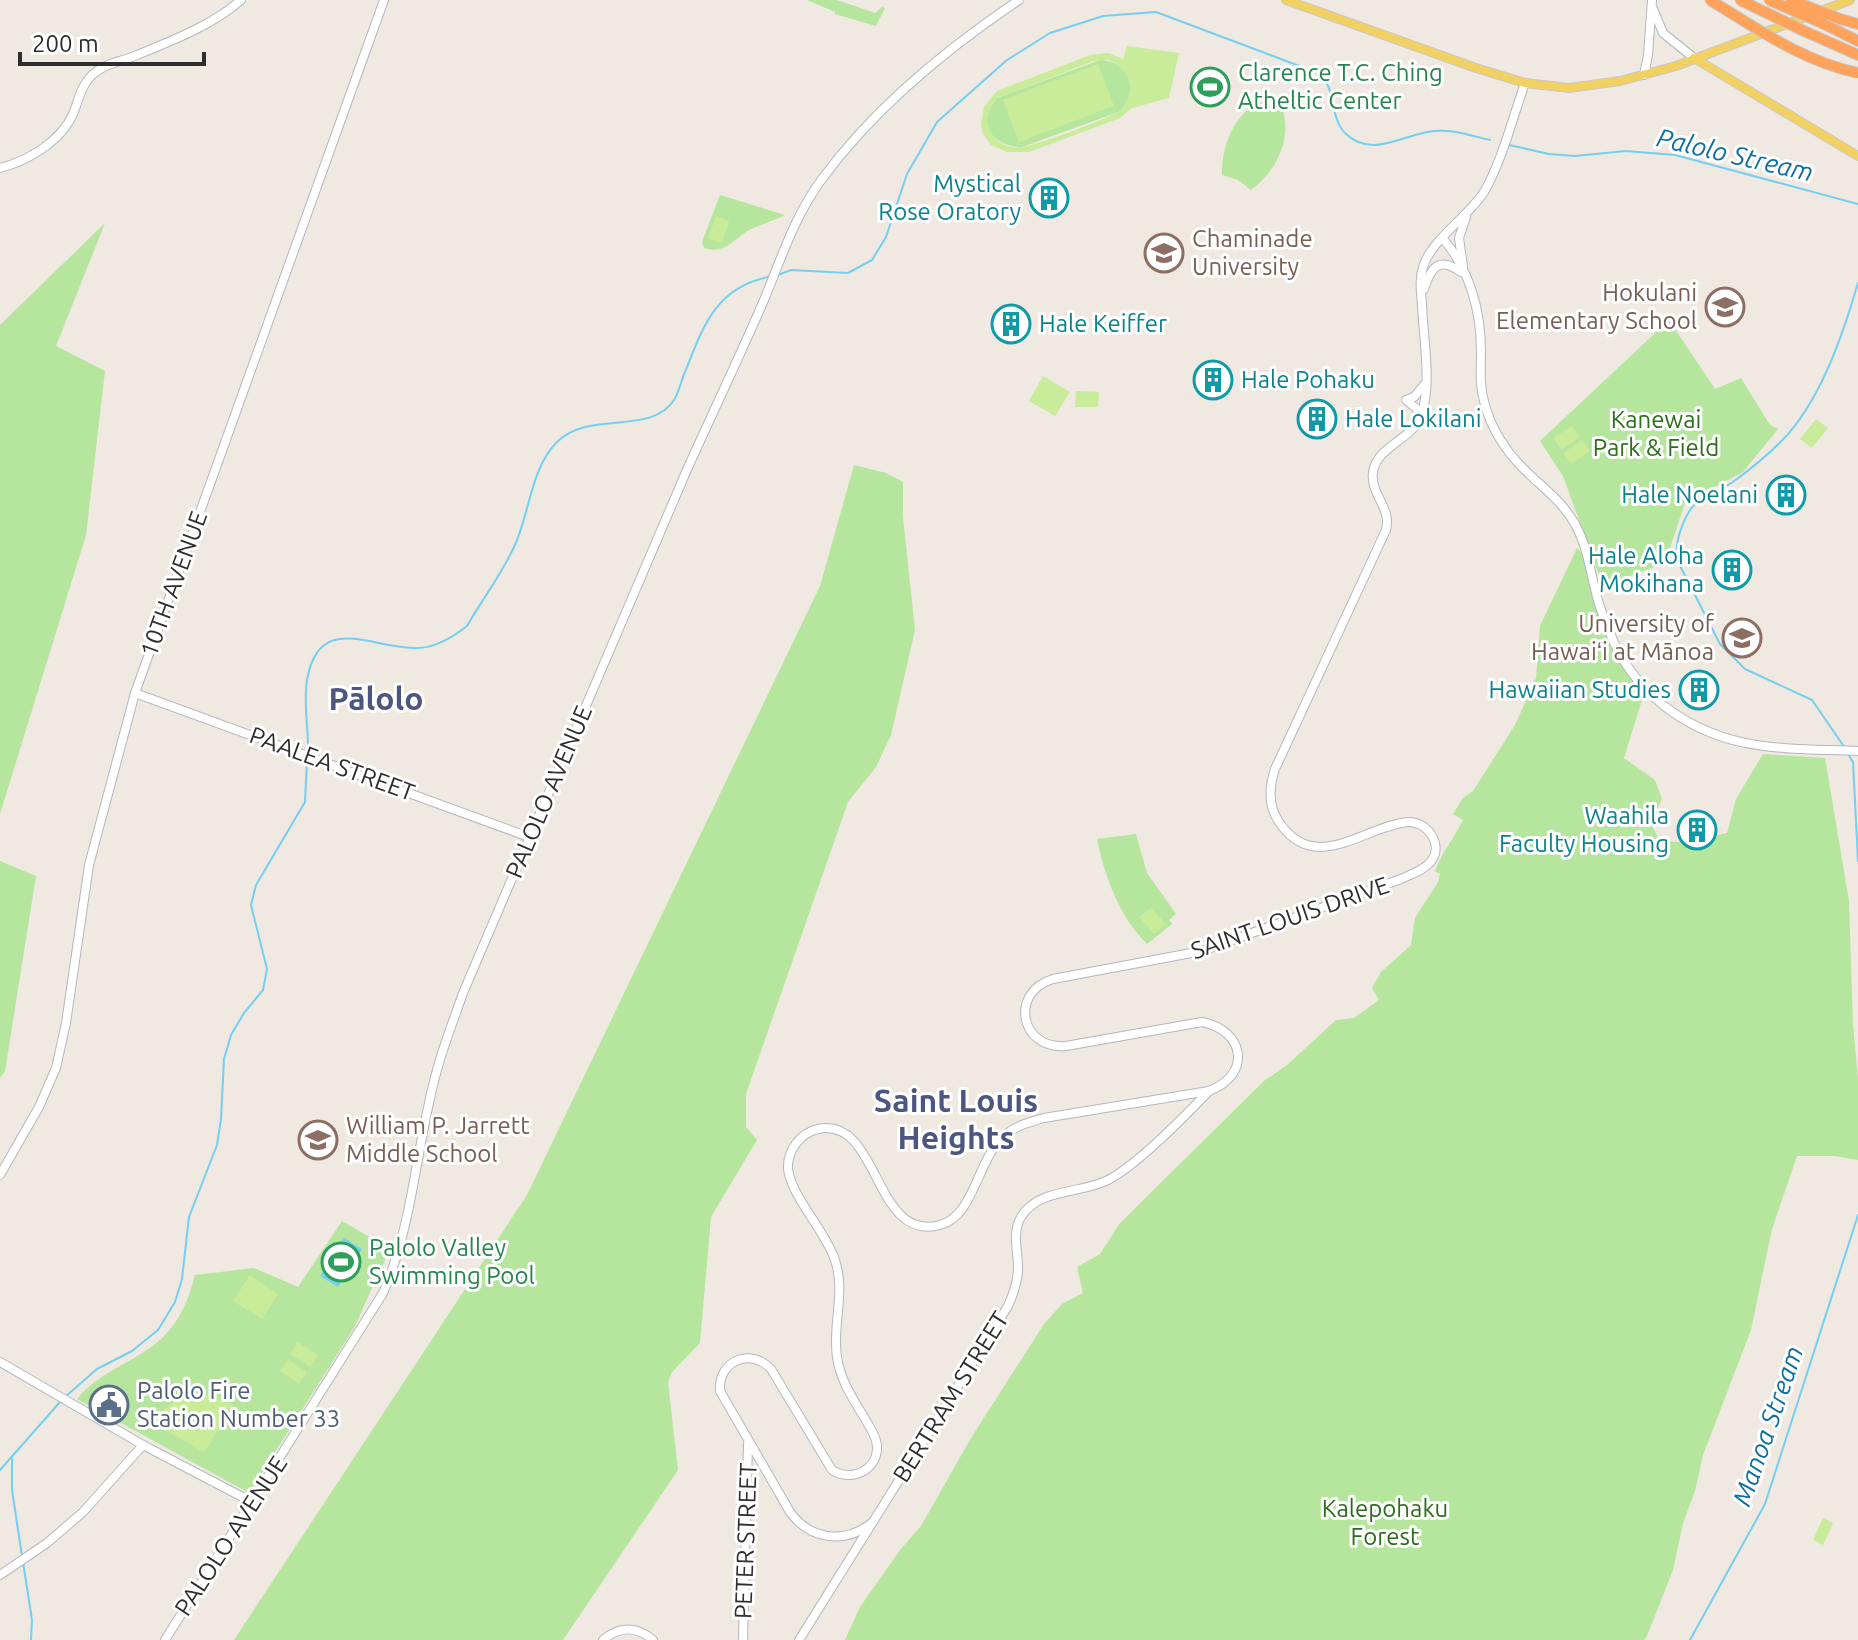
<svg xmlns="http://www.w3.org/2000/svg" width="1858" height="1640" font-family="Ubuntu,sans-serif">
	<style>
		.green { fill: #b6e59e }
		.pitch { fill: #c9ec9a; fill-rule: evenodd }
		.water { fill: #75cff0 }
		.lines { fill: none; stroke-linecap: round; stroke-linejoin: round }
		.stream { stroke: #75cff0; stroke-width: 2 }
		.secondary-casing { stroke: #b4b7c1; stroke-width: 10 }
		.primary-casing { stroke: #c9c9c9; stroke-width: 10 }
		.highway-casing { stroke: #c9c9c9; stroke-width: 12 }
		.secondary { stroke: #fff; stroke-width: 8 }
		.primary { stroke: #f2d163; stroke-width: 8 }
		.highway { stroke: #ffa35c; stroke-width: 10 }
		.highway-bridge-casing { stroke: #c9c9c9; stroke-width: 12; stroke-linecap: butt }
		.highway-bridge { stroke: #ffa35c; stroke-width: 10 }
		.labels { text-anchor: middle; stroke-width: 6; stroke-linejoin: round; paint-order: stroke }
		.leisure-label { font-size: 24px; fill: #27864d; stroke: #fff; text-anchor: start }
		.culture-label { font-size: 24px; fill: #0d838f; stroke: #fff; text-anchor: end }
		.education-label { font-size: 24px; fill: #785e54; stroke: #fff; text-anchor: start }
		.park-label { font-size: 24px; fill: #2c6e1b; stroke: #fff }
		.street-label { font-size: 24px; fill: #2e2e2e; stroke: #fff }
		.service-label { font-size: 24px; fill: #4e5e75; stroke: #fff; text-anchor: start }
		.water-label { font-size: 26px; font-style: italic; fill: #0d6fa3; stroke: #fff }
		.district-label { font-size: 32px; font-weight: bold; fill: #4d5680; stroke: #fff }
	</style>
	<rect width="100%" height="100%" fill="#efe9e1"/>
	<!-- green -->
	<g class="green">
		<path d="M807,0H837L875,13L882,7L885,8L876,26L835,14V12Z"/>
		<path d="M1100,60C1130,62 1139,89 1121,111L1022,147C992,147 975,123 997,98Z"/>
		<path d="M1267,100L1282,108C1293,138 1276,172 1251,190L1238,180L1222,175C1221,146 1236,107 1267,100Z"/>
		<path d="M720,195L785,215C774,221 761,224 749,230C734,239 724,255 704,248L702,242Z"/>
		<path d="M105,223L56,346L105,371L86,535L0,814V325Z"/>
		<path d="M1669,320L1715,389L1741,378L1770,425L1778,429L1743,472L1685,503L1665,563L1603,586L1563,476L1540,441Z"/>
		<path d="M854,465L886,473L903,482V517L915,630L891,735L876,767L848,802L746,1094V1127L757,1140L711,1217L700,1343L672,1372L668,1382L678,1470L563,1640H234L527,1195L820,586Z"/>
		<path d="M1577,548L1589,561L1609,631L1645,690L1624,758L1655,780L1662,799L1651,823L1658,838C1679,847 1705,838 1727,833L1736,799L1763,754L1825,758L1849,901L1853,1025L1858,1078V1160L1835,1156H1797L1772,1229L1751,1330L1703,1455L1695,1491L1683,1523L1673,1570L1647,1636L1644,1640H845L860,1607L900,1550L921,1526L971,1438L1044,1324L1062,1304L1083,1293L1077,1267L1100,1254L1120,1223L1265,1080L1286,1066L1336,1020L1354,1018L1379,1000L1372,988L1381,972L1411,945L1415,918L1438,882L1440,874L1435,871C1442,852 1454,838 1463,820L1453,814L1463,798L1473,791L1515,725L1536,678L1540,626Z"/>
		<path d="M1136,834L1147,873L1176,914L1169,920L1172,924L1147,944C1119,916 1105,877 1097,839Z"/>
		<path d="M0,861L36,876L5,1071L0,1078Z"/>
		<path d="M342,1221L390,1249L354,1328L249,1493L77,1399C100,1370 138,1362 164,1336C181,1319 189,1298 195,1275L254,1268L298,1287Z"/>
	</g>
	<!-- pitch -->
	<g class="pitch">
		<path d="M1127,46L1179,53L1169,98L1132,108L1120,118L1029,152H1007L991,145L983,134L981,125L984,107L997,91L1090,55L1108,53L1123,59ZM1108,60C1132,68 1137,92 1120,111C1104,120 1039,145 1021,147C1007,149 991,140 988,126C985,115 990,105 997,98L1094,61Z"/>
		<path d="M1098,64L1114,106L1019,142L1003,100Z"/>
		<path d="M716,216L729,221L722,243L708,238Z"/>
		<path d="M1043,376L1070,392L1055,416L1029,401Z"/>
		<path d="M1076,391L1099,392L1098,407H1075Z"/>
		<path d="M1816,419L1828,428L1812,448L1800,439Z"/>
		<path d="M1572,426L1580,437L1561,450L1553,438Z"/>
		<path d="M1582,440L1590,451L1571,464L1563,453Z"/>
		<path d="M1151,908L1166,924L1154,934L1139,917Z"/>
		<path d="M250,1275L278,1294L262,1319L233,1301Z"/>
		<path d="M298,1342L318,1355L310,1367L290,1354Z"/>
		<path d="M288,1359L307,1372L299,1384L280,1371Z"/>
		<path d="M203,1394L233,1404L206,1450L201,1451L154,1423C164,1404 182,1396 203,1394Z"/>
		<path d="M1823,1518L1833,1523L1823,1545L1813,1540Z"/>
	</g>
	<!-- water -->
	<path class="water" d="M344,1238L362,1249L338,1287L320,1276Z"/>
	<g class="lines">
		<!-- stream -->
		<g class="stream">
			<path d="M1509,145L1549,154L1575,156L1626,151L1675,155L1858,204"/>
			<path d="M778,275L791,270L848,273L872,260L886,237L907,174L937,122L1007,60L1050,33L1103,16L1156,12L1318,73C1338,88 1328,117 1346,134C1373,159 1403,134 1434,131C1453,129 1472,136 1490,140"/>
			<path d="M1845,748L1812,700L1745,669L1720,644L1677,560C1674,541 1685,511 1700,499C1710,492 1723,489 1733,482C1752,468 1773,451 1789,433C1823,393 1843,334 1858,283"/>
			<path d="M308,754C309,730 303,704 307,680C319,611 371,649 417,648C436,648 453,637 467,626C482,600 501,575 514,547C530,514 530,469 557,442C589,410 651,436 674,400C679,392 681,381 685,372C703,327 715,288 768,277"/>
			<path d="M1848,754L1853,762L1858,861"/>
			<path d="M65,1397L97,1369L132,1351L158,1330L175,1302L182,1279L189,1217L217,1145L221,1119L224,1059L231,1035L244,1013L263,990L267,969L251,905L256,885L305,802L307,761"/>
			<path d="M12,1459V1490L22,1556"/>
			<path d="M0,1470L60,1402"/>
			<path d="M23,1562L32,1620L31,1640"/>
			<path d="M1690,1640L1765,1504L1858,1215"/>
		</g>
		<defs>
			<g id="secondary">
				<path d="M1653,9L1663,33L1694,58"/>
				<path d="M1644,75L1648,55L1652,0"/>
				<path d="M0,168C28,161 61,141 73,114C79,100 80,87 92,75C105,63 121,62 137,55C171,41 213,25 241,0"/>
				<path d="M1443,239C1470,270 1481,312 1481,351C1481,371 1479,386 1485,405C1492,430 1507,453 1526,471C1544,489 1562,501 1575,524C1587,546 1590,569 1596,593C1599,607 1605,620 1610,633C1621,662 1639,685 1663,705C1724,753 1785,748 1858,751"/>
				<path d="M1463,266L1459,238L1466,217"/>
				<path d="M1424,289C1431,267 1439,256 1461,272"/>
				<path d="M1421,417L1417,409L1406,400L1414,397L1424,385"/>
				<path d="M135,693L529,837"/>
				<path d="M0,1175L39,1107L56,1068L66,1023L89,865L135,693L384,0"/>
				<path d="M0,1362L143,1445L252,1502"/>
				<path d="M873,1522C846,1544 811,1541 790,1512L720,1391C718,1361 750,1347 771,1369L832,1470C858,1486 888,1461 873,1433C860,1408 841,1386 837,1357C832,1324 846,1293 835,1260C826,1232 791,1196 788,1169C787,1151 800,1133 818,1129C880,1116 873,1243 940,1225C975,1216 977,1158 1005,1135C1017,1125 1030,1122 1044,1118L1209,1091C1253,1074 1244,1030 1202,1022L1066,1046C1020,1050 1009,992 1053,979L1202,951L1401,879C1411,874 1425,870 1432,860C1443,844 1427,821 1408,822C1364,826 1315,876 1279,822C1268,806 1269,787 1275,769L1386,530C1392,507 1370,495 1373,472C1377,445 1414,440 1422,413C1432,380 1423,338 1422,304C1421,292 1419,279 1423,267C1431,240 1468,217 1484,192C1502,161 1513,117 1525,83"/>
				<path d="M0,1575L47,1543L83,1512L143,1445"/>
				<path d="M165,1640L383,1293C414,1222 416,1144 437,1070C444,1044 454,1019 463,993L686,472C712,414 739,358 764,300C781,259 795,215 822,179C875,107 946,49 1019,0"/>
				<path d="M603,1640C619,1626 637,1626 653,1640"/>
				<path d="M743,1640L748,1444"/>
				<path d="M799,1640L1008,1306C1013,1295 1017,1284 1018,1271C1019,1253 1011,1234 1021,1217C1038,1188 1081,1194 1108,1180C1137,1165 1186,1115 1209,1091"/>
			</g>
			<g id="primary">
				<path d="M1286,0L1476,68L1525,83L1569,88L1620,81L1676,66L1850,0"/>
				<path d="M1694,58L1858,156"/>
			</g>
			<g id="highway">
				<path d="M1840,19L1858,24"/>
				<path d="M1822,23L1858,41"/>
				<path d="M1804,31L1858,55"/>
			</g>
		</defs>
		<!-- secondary casing -->
		<use href="#secondary" class="secondary-casing"/>
		<!-- primary casing -->
		<use href="#primary" class="primary-casing"/>
		<!-- highway casing -->
		<use href="#highway" class="highway-casing"/>
		<!-- secondary -->
		<use href="#secondary" class="secondary"/>
		<!-- primary -->
		<use href="#primary" class="primary"/>
		<!-- highway -->
		<use href="#highway" class="highway"/>
		<defs>
			<g id="highway-bridge">
				<path d="M1710,0C1758,29 1802,61 1858,73"/>
				<path d="M1740,0L1804,31"/>
				<path d="M1769,0L1822,23"/>
				<path d="M1791,0L1840,19"/>
			</g>
		</defs>
		<!-- highway-bridge casing -->
		<use href="#highway-bridge" class="highway-bridge-casing"/>
		<!-- highway-bridge -->
		<use href="#highway-bridge" class="highway-bridge"/>
	</g>
	<!-- icons -->
	<defs>
		<symbol id="stadium-ring" viewBox="-11 -11 22 22"><circle r="9.5" fill="#fff" stroke="#2e9e5b" stroke-width="1.5"/><path d="M0-5a6.5 5 0 1 0 0 10a6.5 5 0 1 0 0-10ZM-3.5-1.8h7v3.6h-7Z" fill="#2e9e5b"/></symbol>
		<symbol id="building-ring" viewBox="-11 -11 22 22"><circle r="9.5" fill="#fff" stroke="#0f9aa8" stroke-width="1.5"/><path d="M-4-6H4V6H1V3H-1V6H-4ZM-2.5-4.3h1.7v1.8h-1.7ZM.8-4.3h1.7v1.8H.8ZM-2.5-1h1.7V.8h-1.7ZM.8-1h1.7V.8H.8Z" fill="#0f9aa8"/></symbol>
		<symbol id="university-ring" viewBox="-11 -11 22 22"><circle r="9.5" fill="#fff" stroke="#8d6e63" stroke-width="1.5"/><path d="M0-5L7-2L0 1L-7-2ZM-4 1L0 2.5L4 1V4Q0 6-4 4Z" fill="#8d6e63"/></symbol>
		<symbol id="school-ring" viewBox="-11 -11 22 22"><circle r="9.5" fill="#fff" stroke="#8d6e63" stroke-width="1.5"/><path d="M0-5L7-2L0 1L-7-2ZM-4 1L0 2.5L4 1V4Q0 6-4 4Z" fill="#8d6e63"/></symbol>
		<symbol id="civic-ring" viewBox="-11 -11 22 22"><circle r="9.5" fill="#fff" stroke="#5c6f8a" stroke-width="1.5"/><path d="M-.6-6.5H3V-4.5H.6V-3L4-1V1h2V6H-6V1h2V-1L-.6-3ZM-1.2 2.5V6h2.4V2.5Z" fill="#5c6f8a"/></symbol>
	</defs>
	<g fill-rule="evenodd">
		<use href="#stadium-ring" x="1188" y="65" width="44" height="44"/>
		<use href="#building-ring" x="1027" y="176" width="44" height="44"/>
		<use href="#university-ring" x="1142" y="231" width="44" height="44"/>
		<use href="#school-ring" x="1703" y="285" width="44" height="44"/>
		<use href="#building-ring" x="989" y="302" width="44" height="44"/>
		<use href="#building-ring" x="1191" y="358" width="44" height="44"/>
		<use href="#building-ring" x="1295" y="397" width="44" height="44"/>
		<use href="#building-ring" x="1764" y="473" width="44" height="44"/>
		<use href="#building-ring" x="1710" y="548" width="44" height="44"/>
		<use href="#university-ring" x="1720" y="616" width="44" height="44"/>
		<use href="#building-ring" x="1677" y="668" width="44" height="44"/>
		<use href="#building-ring" x="1675" y="808" width="44" height="44"/>
		<use href="#school-ring" x="296" y="1118" width="44" height="44"/>
		<use href="#stadium-ring" x="319" y="1240" width="44" height="44"/>
		<use href="#civic-ring" x="87" y="1383" width="44" height="44"/>
	</g>
	<g class="labels">
		<!-- leisure labels -->
		<g class="leisure-label">
			<text x="1238" y="81">Clarence T.C. Ching<tspan x="1238" dy="28">Atheltic Center</tspan></text>
			<text x="369" y="1256">Palolo Valley<tspan x="369" dy="28">Swimming Pool</tspan></text>
		</g>
		<!-- culture labels -->
		<g class="culture-label">
			<text x="1021" y="192">Mystical<tspan x="1021" dy="28">Rose Oratory</tspan></text>
			<text x="1039" y="332" text-anchor="start">Hale Keiffer</text>
			<text x="1241" y="388" text-anchor="start">Hale Pohaku</text>
			<text x="1345" y="427" text-anchor="start">Hale Lokilani</text>
			<text x="1758" y="503">Hale Noelani</text>
			<text x="1704" y="564">Hale Aloha<tspan x="1704" dy="28">Mokihana</tspan></text>
			<text x="1671" y="698">Hawaiian Studies</text>
			<text x="1669" y="824">Waahila<tspan x="1669" dy="28">Faculty Housing</tspan></text>
		</g>
		<!-- education labels -->
		<g class="education-label">
			<text x="1192" y="247">Chaminade<tspan x="1192" dy="28">University</tspan></text>
			<text x="1697" y="301" text-anchor="end">Hokulani<tspan x="1697" dy="28">Elementary School</tspan></text>
			<text x="1714" y="632" text-anchor="end">University of<tspan x="1714" dy="28">Hawaiʻi at Mānoa</tspan></text>
			<text x="346" y="1134">William P. Jarrett<tspan x="346" dy="28">Middle School</tspan></text>
		</g>
		<!-- park labels -->
		<g class="park-label">
			<text x="1656" y="428">Kanewai<tspan x="1656" dy="28">Park &amp; Field</tspan></text>
			<text x="1385" y="1517">Kalepohaku<tspan x="1385" dy="28">Forest</tspan></text>
		</g>
		<!-- street labels -->
		<g class="street-label">
			<text transform="translate(174 584) rotate(-70)" y="8">10TH AVENUE</text>
			<text transform="translate(332 764) rotate(20)" y="8">PAALEA STREET</text>
			<text transform="translate(549 792) rotate(-67)" y="8">PALOLO AVENUE</text>
			<text transform="translate(1290 918) rotate(-19)" y="8">SAINT LOUIS DRIVE</text>
			<text transform="translate(951 1397) rotate(-58)" y="8">BERTRAM STREET</text>
			<text transform="translate(231 1536) rotate(-57)" y="8">PALOLO AVENUE</text>
			<text transform="translate(746 1541) rotate(-88)" y="8">PETER STREET</text>
		</g>
		<!-- service labels -->
		<g class="service-label">
			<text x="137" y="1399">Palolo Fire<tspan x="137" dy="28">Station Number 33</tspan></text>
		</g>
		<!-- water labels -->
		<g class="water-label">
			<text transform="translate(1735 155) rotate(13)" y="9">Palolo Stream</text>
			<text transform="translate(1768 1426) rotate(-71)" y="9">Manoa Stream</text>
		</g>
		<!-- district labels -->
		<g class="district-label">
			<text x="376" y="710">Pālolo</text>
			<text x="956" y="1112">Saint Louis<tspan x="956" dy="37">Heights</tspan></text>
		</g>
	</g>
	<!-- scale -->
	<path d="M20 52v12h184v-12" fill="none" stroke="#2e2e2e" stroke-width="4"/>
	<text x="32" y="52" font-size="24" fill="#2e2e2e" stroke="#ffffff" stroke-width="6" paint-order="stroke">200 m</text>
</svg>
